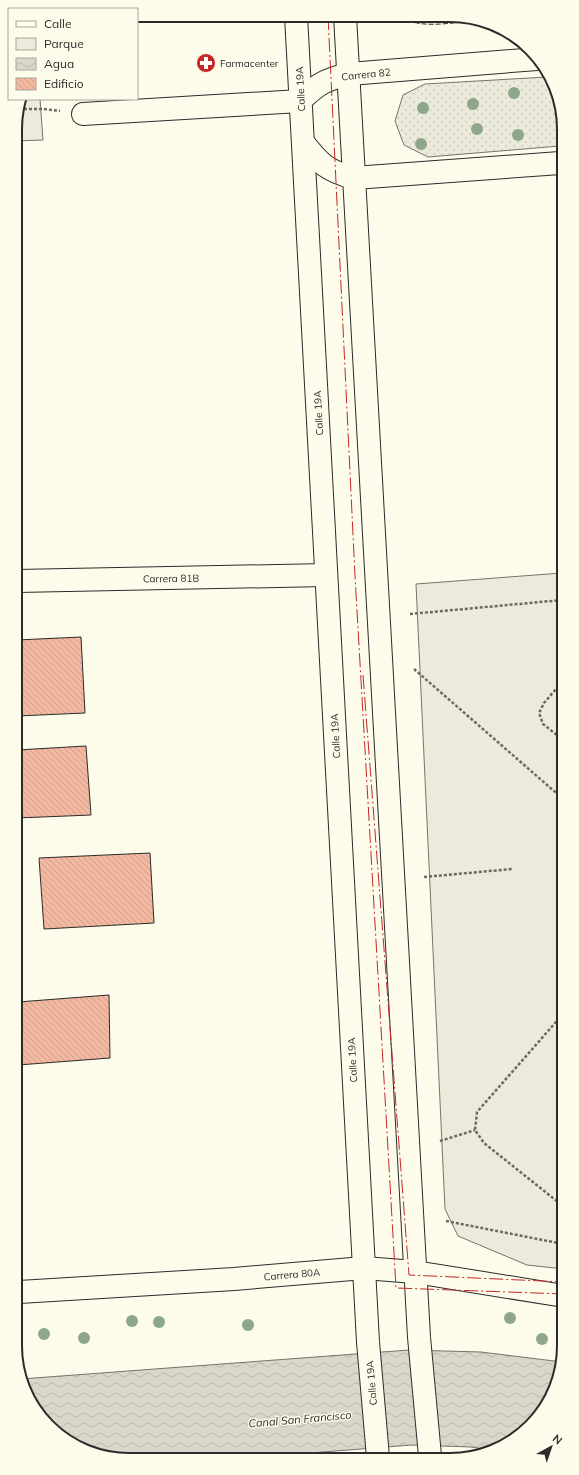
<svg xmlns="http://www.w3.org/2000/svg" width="579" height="1475" font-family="Mulish,sans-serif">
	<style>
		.grass { fill: url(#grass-dots); stroke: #74746e }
		.park { fill: #ecebdb; stroke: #74746e }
		.water { fill: url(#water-waves); stroke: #74746e }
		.building { fill: url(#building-back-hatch); stroke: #2b2b2b }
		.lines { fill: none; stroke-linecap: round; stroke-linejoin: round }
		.minor-casing { stroke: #2b2b2b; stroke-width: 24 }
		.path { stroke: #6a6964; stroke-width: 2.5; stroke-dasharray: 3 2; stroke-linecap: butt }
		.minor { stroke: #fdfbea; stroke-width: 22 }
		.fence { stroke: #2b2b2b; stroke-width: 1; stroke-dasharray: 5 2; stroke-linecap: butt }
		.power { stroke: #c62828; stroke-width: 1; stroke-dasharray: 14 3 2 3; stroke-linecap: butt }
		.tree { fill: #8ea78a }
		.labels { text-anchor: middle; stroke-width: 3; stroke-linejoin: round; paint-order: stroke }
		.poi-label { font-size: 10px; fill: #2b2b2b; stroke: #fdfbea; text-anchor: start }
		.street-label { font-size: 10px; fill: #2b2b2b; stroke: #fdfbea }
		.water-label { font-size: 11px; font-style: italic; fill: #2b2b2b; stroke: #fdfbea }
		.rim { fill: none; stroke: #2b2b2b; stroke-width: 2 }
	</style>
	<defs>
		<pattern id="grass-dots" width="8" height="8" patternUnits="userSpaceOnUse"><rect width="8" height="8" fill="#ecebdb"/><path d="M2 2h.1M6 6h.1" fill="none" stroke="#cbcabc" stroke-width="1.8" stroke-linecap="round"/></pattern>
		<pattern id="water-waves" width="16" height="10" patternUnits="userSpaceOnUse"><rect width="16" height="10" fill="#d8d7c9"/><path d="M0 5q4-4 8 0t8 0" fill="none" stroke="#bab9ad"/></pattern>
		<pattern id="building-back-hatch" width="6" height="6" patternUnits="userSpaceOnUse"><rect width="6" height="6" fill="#f2b8a0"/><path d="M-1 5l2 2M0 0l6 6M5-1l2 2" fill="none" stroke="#d09e8a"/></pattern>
	</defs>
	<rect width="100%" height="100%" fill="#fdfbea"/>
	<!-- grass -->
	<path class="grass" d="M547,77L560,100V146L428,157L404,145L395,121L403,95L425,84Z"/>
	<!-- park -->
	<g class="park">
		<path d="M21,99H40L43,140L15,141V121Z"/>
		<path d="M562,573L564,1269L527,1265L458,1236L445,1209L416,584Z"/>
	</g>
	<!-- water -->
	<path class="water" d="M409,1350L481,1352L562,1362L555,1389L536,1421L490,1450L471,1447L412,1445L259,1457L107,1458L49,1427L21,1379Z"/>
	<!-- building -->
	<g class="building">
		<path d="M81,637L85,713L17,716V640Z"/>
		<path d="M86,746L91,815L17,818V750Z"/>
		<path d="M150,853L154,923L44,929L39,858Z"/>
		<path d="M109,995L110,1058L18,1065V1002Z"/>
	</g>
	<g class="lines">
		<defs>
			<g id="minor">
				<path d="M296,16L368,1342L378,1457"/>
				<path d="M345,16L419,1337L430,1456"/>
				<path d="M83,114L300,101C318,84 324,80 349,74L537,59"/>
				<path d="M303,142C319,163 327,171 354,178L560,163"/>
				<path d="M17,581L326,575"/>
				<path d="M19,1292L234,1279L364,1268L415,1272L564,1296"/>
			</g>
		</defs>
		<!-- minor casing -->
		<use href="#minor" class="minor-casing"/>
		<!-- path -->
		<g class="path">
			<path d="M19,109H44L60,111"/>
			<path d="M410,614L562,600"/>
			<path d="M414,669L562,798"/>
			<path d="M562,682L544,703L539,713L543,724L562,739"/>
			<path d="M424,877L512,869"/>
			<path d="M563,1014L477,1112L475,1130L484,1143L563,1206"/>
			<path d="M440,1141L475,1130"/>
			<path d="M446,1221L563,1244"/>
		</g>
		<!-- minor -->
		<use href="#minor" class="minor"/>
		<!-- fence -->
		<path class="fence" d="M402,17C419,30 457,22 478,20"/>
		<!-- power -->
		<g class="power">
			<path d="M328,16L355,576L396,1288L564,1294"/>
			<path d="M363,675L409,1275L564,1282"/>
		</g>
	</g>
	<!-- trees -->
	<g class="tree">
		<circle cx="514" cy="93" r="6"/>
		<circle cx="473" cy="104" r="6"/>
		<circle cx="423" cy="108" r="6"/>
		<circle cx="477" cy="129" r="6"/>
		<circle cx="518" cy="135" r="6"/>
		<circle cx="421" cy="144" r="6"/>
		<circle cx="510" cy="1318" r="6"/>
		<circle cx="132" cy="1321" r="6"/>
		<circle cx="159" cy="1322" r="6"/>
		<circle cx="248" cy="1325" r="6"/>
		<circle cx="44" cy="1334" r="6"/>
		<circle cx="84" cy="1338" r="6"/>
		<circle cx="542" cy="1339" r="6"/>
	</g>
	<!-- icons -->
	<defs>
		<symbol id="pharmacy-disc" viewBox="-11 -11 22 22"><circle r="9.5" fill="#c62828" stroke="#fdfbea"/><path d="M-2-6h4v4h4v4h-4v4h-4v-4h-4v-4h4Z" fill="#fff"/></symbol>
	</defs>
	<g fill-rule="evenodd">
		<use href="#pharmacy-disc" x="195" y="52" width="22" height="22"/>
	</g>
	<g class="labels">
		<!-- poi labels -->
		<g class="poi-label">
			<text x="220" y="67">Farmacenter</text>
		</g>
		<!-- street labels -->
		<g class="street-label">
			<text transform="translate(366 74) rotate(-6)" y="4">Carrera 82</text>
			<text transform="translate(300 89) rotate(-93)" y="4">Calle 19A</text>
			<text transform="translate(318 413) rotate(-93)" y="4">Calle 19A</text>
			<text transform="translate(171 578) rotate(-1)" y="4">Carrera 81B</text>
			<text transform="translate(335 736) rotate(-93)" y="4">Calle 19A</text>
			<text transform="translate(352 1060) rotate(-93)" y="4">Calle 19A</text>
			<text transform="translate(292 1274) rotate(-5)" y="4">Carrera 80A</text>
			<text transform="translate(371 1383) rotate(-95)" y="4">Calle 19A</text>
		</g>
		<!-- water labels -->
		<g class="water-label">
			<text transform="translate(300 1419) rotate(-5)" y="4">Canal San Francisco</text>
		</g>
	</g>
	<!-- crop -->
	<path d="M0 0H579V1475H0ZM129 22H450A107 107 0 0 1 557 129V1346A107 107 0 0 1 450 1453H129A107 107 0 0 1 22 1346V129A107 107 0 0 1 129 22Z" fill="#fdfbea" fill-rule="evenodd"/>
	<path class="rim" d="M129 22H450A107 107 0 0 1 557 129V1346A107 107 0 0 1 450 1453H129A107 107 0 0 1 22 1346V129A107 107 0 0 1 129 22Z"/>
	<!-- legend -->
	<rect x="8" y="8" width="130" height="92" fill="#fdfbea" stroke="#a9a89e"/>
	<rect x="16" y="21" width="20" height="6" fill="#fdfbea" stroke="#a9a89e"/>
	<text x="44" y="28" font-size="12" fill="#2b2b2b">Calle</text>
	<rect x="16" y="38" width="20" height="12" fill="#ecebdb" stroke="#a9a89e"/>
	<text x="44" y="48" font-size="12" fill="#2b2b2b">Parque</text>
	<rect x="16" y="58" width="20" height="12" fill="url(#water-waves)" stroke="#a9a89e"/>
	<text x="44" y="68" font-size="12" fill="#2b2b2b">Agua</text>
	<rect x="16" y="78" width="20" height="12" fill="url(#building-back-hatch)" stroke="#a9a89e"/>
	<text x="44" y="88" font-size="12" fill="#2b2b2b">Edificio</text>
	<!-- north arrow -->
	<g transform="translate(551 1447) rotate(40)" stroke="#fdfbea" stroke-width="3" paint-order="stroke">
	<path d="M0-3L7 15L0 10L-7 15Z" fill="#2b2b2b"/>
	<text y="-6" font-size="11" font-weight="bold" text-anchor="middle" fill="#2b2b2b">N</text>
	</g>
</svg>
